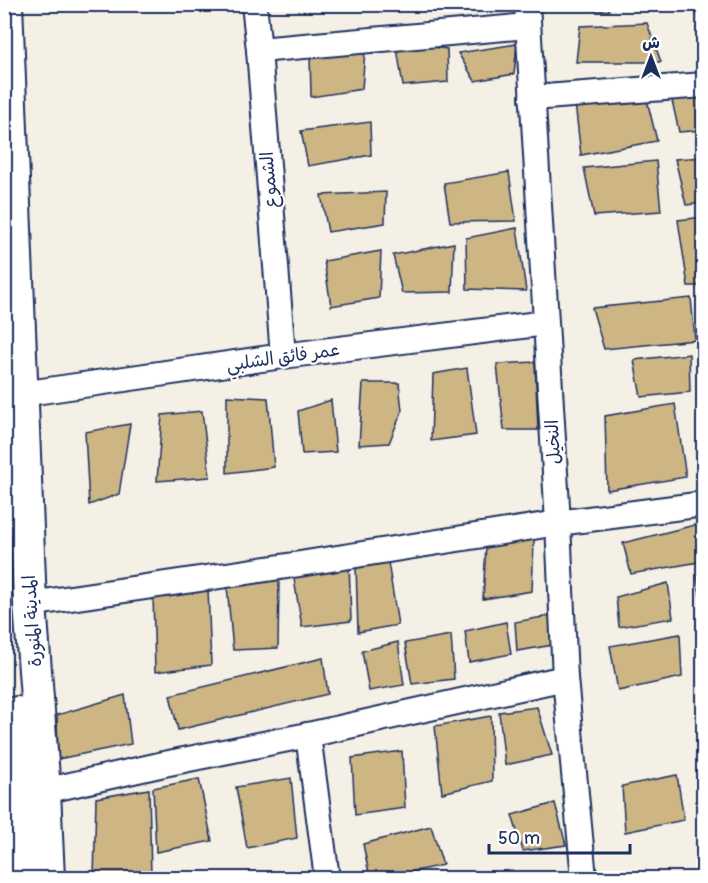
<svg xmlns="http://www.w3.org/2000/svg" width="708" height="883" font-family="Pangolin,'Playpen Sans Arabic',sans-serif">
	<style>
		.building { fill: #cdb584; stroke: #1b2f5e; stroke-width: 1.5 }
		.lines { fill: none; stroke-linecap: round; stroke-linejoin: round }
		.minor-casing { stroke: #1b2f5e; stroke-width: 28 }
		.major-casing { stroke: #1b2f5e; stroke-width: 36 }
		.minor { stroke: #fff; stroke-width: 24 }
		.major { stroke: #fff; stroke-width: 32 }
		.labels { text-anchor: middle; stroke-width: 4.5; stroke-linejoin: round; paint-order: stroke }
		.street-label { font-size: 18px; fill: #1b2f5e; stroke: #fff }
	</style>
	<rect width="100%" height="100%" fill="#f5f0e6"/>
	<filter id="ink" filterUnits="userSpaceOnUse"><feTurbulence type="fractalNoise" baseFrequency=".0167" numOctaves="2"/><feDisplacementMap in="SourceGraphic" scale="12" xChannelSelector="R" yChannelSelector="G"/><feConvolveMatrix kernelMatrix="1 2 1 2 8 2 1 2 1" color-interpolation-filters="sRGB"/></filter>
	<g filter="url(#ink)">
		<!-- building -->
		<g class="building">
			<path d="M552,4H608L609,11L552,8Z"/>
			<path d="M704,7V57H703L698,8Z"/>
			<path d="M647,23L661,62H576L580,26Z"/>
			<path d="M396,42L447,49L448,82L403,86Z"/>
			<path d="M517,44L514,74L475,81L458,53Z"/>
			<path d="M365,50L362,89L311,97L310,53Z"/>
			<path d="M704,94V130L679,132L671,96Z"/>
			<path d="M647,100L657,141L581,155L575,103Z"/>
			<path d="M370,122L371,155L308,166L301,131Z"/>
			<path d="M704,157V203L686,205L675,159Z"/>
			<path d="M656,161L661,211L594,216L584,168Z"/>
			<path d="M509,172L516,221L450,222L444,183Z"/>
			<path d="M386,192L385,223L328,232L321,195Z"/>
			<path d="M704,217V286H688L678,220Z"/>
			<path d="M517,228L526,291L467,289L466,238Z"/>
			<path d="M454,243L452,292L402,293L393,255Z"/>
			<path d="M381,251L379,298L331,306L324,261Z"/>
			<path d="M691,298L695,340L604,349L592,308Z"/>
			<path d="M689,354L690,392L641,397L634,360Z"/>
			<path d="M535,362L538,430H504L497,364Z"/>
			<path d="M467,368L476,435L431,441L433,374Z"/>
			<path d="M363,383H399L402,411L389,443L359,445Z"/>
			<path d="M227,396L268,398L274,467L227,473Z"/>
			<path d="M331,400L336,452L302,454L298,411Z"/>
			<path d="M675,404L686,477L607,490L605,416Z"/>
			<path d="M202,411L210,477L157,481L162,415Z"/>
			<path d="M130,424L119,494L89,505L85,432Z"/>
			<path d="M699,524L704,545V561L631,574L623,543Z"/>
			<path d="M534,540L532,591L483,599L486,545Z"/>
			<path d="M349,562L351,621L302,627L293,573Z"/>
			<path d="M388,562L398,625L358,632L356,566Z"/>
			<path d="M704,576V611H703L697,577Z"/>
			<path d="M279,580L278,648L233,650L227,586Z"/>
			<path d="M668,583L673,618L619,627L616,597Z"/>
			<path d="M208,589L211,665L155,672L153,595Z"/>
			<path d="M554,615L553,645L517,651L515,622Z"/>
			<path d="M506,622L511,654L469,662L465,631Z"/>
			<path d="M680,634L682,677L618,691L610,646Z"/>
			<path d="M451,635L454,679L412,684L405,643Z"/>
			<path d="M398,642L404,685L369,691L362,651Z"/>
			<path d="M323,658L328,694L178,730L170,695Z"/>
			<path d="M125,695L131,744L58,759L57,715Z"/>
			<path d="M537,707L552,755L505,765L499,712Z"/>
			<path d="M491,716L492,781L442,793L435,726Z"/>
			<path d="M402,751L405,808L355,815L352,758Z"/>
			<path d="M677,775L684,820L625,832L622,786Z"/>
			<path d="M291,778L297,838L247,848L236,787Z"/>
			<path d="M199,779L212,841L156,852L153,788Z"/>
			<path d="M149,789L151,876L135,878H94L96,798Z"/>
			<path d="M555,803L566,845L523,851L512,815Z"/>
			<path d="M431,826L443,865L384,878H370L363,844Z"/>
		</g>
		<g class="lines">
			<defs>
				<g id="minor">
					<path d="M254,4L259,50L283,356"/>
					<path d="M527,4L558,523L565,678L584,878"/>
					<path d="M259,50L528,26"/>
					<path d="M532,98L704,85"/>
					<path d="M21,394L283,356L546,323"/>
					<path d="M30,604L287,566L558,523L704,504"/>
					<path d="M308,735L327,878"/>
					<path d="M44,791L164,764L308,735L565,678"/>
				</g>
				<g id="major">
					<path d="M6,4L30,604L44,791L48,878"/>
					<path d="M17,713L25,878"/>
				</g>
			</defs>
			<!-- minor casing -->
			<use href="#minor" class="minor-casing"/>
			<!-- major casing -->
			<use href="#major" class="major-casing"/>
			<!-- minor -->
			<use href="#minor" class="minor"/>
			<!-- major -->
			<use href="#major" class="major"/>
		</g>
	</g>
	<g class="labels">
		<!-- street labels -->
		<g class="street-label">
			<text transform="translate(269 180) rotate(-95)" y="6">الشموع</text>
			<text transform="translate(283 357) rotate(-8)" y="6">عمر فائق الشلبي</text>
			<text transform="translate(553 442) rotate(-93)" y="6">النخيل</text>
			<text transform="translate(32 621) rotate(-94)" y="6">المدينة المنورة</text>
		</g>
	</g>
	<!-- margin -->
	<rect width="708" height="883" fill="none" stroke="#fff" stroke-width="24"/>
	<rect x="12" y="12" width="684" height="859" fill="none" stroke="#1b2f5e" stroke-width="2" filter="url(#ink)"/>
	<!-- north arrow -->
	<g transform="translate(651 57)" stroke="#ffffff" stroke-width="4.5" paint-order="stroke">
	<path d="M0-4.5L10 22L0 15L-10 22Z" fill="#1b2f5e"/>
	<text y="-9" font-size="16" font-weight="bold" text-anchor="middle" fill="#1b2f5e">ش</text>
	</g>
	<!-- scale -->
	<path d="M489 844v9h141v-9" fill="none" stroke="#1b2f5e" stroke-width="3"/>
	<text x="498" y="844" font-size="18" fill="#1b2f5e" stroke="#ffffff" stroke-width="4.5" paint-order="stroke">50 m</text>
</svg>
